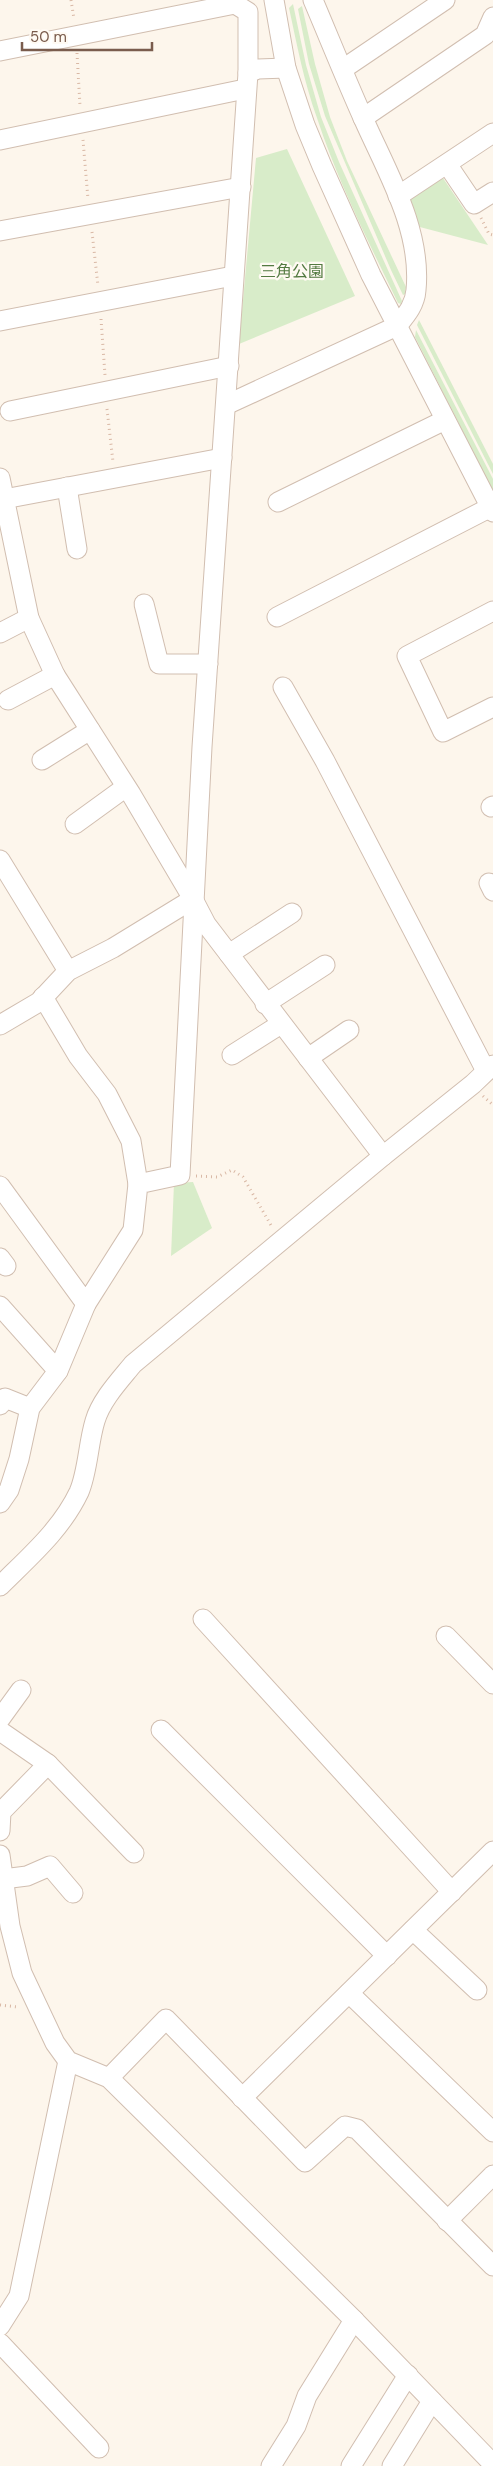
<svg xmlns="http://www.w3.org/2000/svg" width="493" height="2466" font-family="'DM Sans','Noto Sans JP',sans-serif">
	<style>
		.green { fill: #d8ecc9 }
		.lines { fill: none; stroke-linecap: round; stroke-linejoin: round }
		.minor-casing { stroke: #d1beb0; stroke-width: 21 }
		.path { stroke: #d9b8a5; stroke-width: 3; stroke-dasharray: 1 4; stroke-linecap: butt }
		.minor { stroke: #fff; stroke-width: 19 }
		.labels { text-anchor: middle; stroke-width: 4.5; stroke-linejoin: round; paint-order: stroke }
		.park-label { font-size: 16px; fill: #537a41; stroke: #fffaf3 }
	</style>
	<rect width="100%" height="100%" fill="#fdf6ec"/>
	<!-- green -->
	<g class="green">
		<path d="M293,4L306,65L321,117L339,162L402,301L401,304L398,303C369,243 338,182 317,118C304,82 297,45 289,8Z"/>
		<path d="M302,6L315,64L330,117L347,161L406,287L405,294L403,295L391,270L325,116L309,64L298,9Z"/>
		<path d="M287,149L355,296L239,344L256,158Z"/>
		<path d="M443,178L488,245L416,226L408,201Z"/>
		<path d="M419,320L493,464V474L417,325Z"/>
		<path d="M416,330L493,479V491L415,337Z"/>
		<path d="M193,1182L212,1228L171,1256L174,1183Z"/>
	</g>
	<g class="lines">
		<defs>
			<g id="minor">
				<path d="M274,0L286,68L305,125L322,166L371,275L493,512"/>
				<path d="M0,51L235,4L248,12V73"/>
				<path d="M343,69L445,0"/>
				<path d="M363,118L485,35L493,17"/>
				<path d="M0,140L245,89"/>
				<path d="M447,164L474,204L493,192"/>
				<path d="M398,196L493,133"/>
				<path d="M0,231L241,187"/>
				<path d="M0,321L233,276"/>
				<path d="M226,405L397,326C406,315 415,305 416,290C422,230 387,172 364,120C346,80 330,40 313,0"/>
				<path d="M10,411L229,366"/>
				<path d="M0,478L29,618L55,675L131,794L193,899L206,924L383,1156"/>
				<path d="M67,487L77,549"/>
				<path d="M4,499L222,458"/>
				<path d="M278,502L445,420"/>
				<path d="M144,604L159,664H208"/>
				<path d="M493,611L407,656L443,732L493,707"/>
				<path d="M277,617L491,507"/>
				<path d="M0,633L29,618"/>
				<path d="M283,687L325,761L486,1071"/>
				<path d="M8,700L55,675"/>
				<path d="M42,760L90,730"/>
				<path d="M491,807L493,806"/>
				<path d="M75,824L126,787"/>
				<path d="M0,860L68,971"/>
				<path d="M489,883L493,891"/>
				<path d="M229,954L292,913"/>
				<path d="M43,997L78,1056L107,1094L131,1141L138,1184"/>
				<path d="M265,1004L325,965"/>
				<path d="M0,1025L39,1002L68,971L113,948L193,899"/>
				<path d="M232,1055L281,1024"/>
				<path d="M308,1058L349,1030"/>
				<path d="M0,1186L86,1304L133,1230L138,1184L180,1175L202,747L248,73L258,69L286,68"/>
				<path d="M0,1258L6,1266"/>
				<path d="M0,1306L58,1371"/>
				<path d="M0,1405L5,1398L30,1408"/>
				<path d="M0,1503L9,1490L19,1459L30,1408L58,1371L86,1304"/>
				<path d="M0,1586C29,1557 61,1530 79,1492C88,1471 88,1444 95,1421C101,1400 120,1380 133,1364L383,1156L473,1084L493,1065"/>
				<path d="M203,1619L452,1892"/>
				<path d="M446,1636L493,1684"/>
				<path d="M0,1719L21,1690"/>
				<path d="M161,1730L387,1956"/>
				<path d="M0,1731L48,1764L1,1812L0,1831"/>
				<path d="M48,1764L134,1853"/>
				<path d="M0,1855L10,1926L22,1973L55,2043L68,2061L109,2078L354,2320L493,2464"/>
				<path d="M3,1879L27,1876L50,1866L73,1893"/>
				<path d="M413,1930L477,1990"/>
				<path d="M349,1993L493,2132"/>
				<path d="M109,2078L166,2019L305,2162L345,2126L357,2129L493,2266"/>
				<path d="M242,2098L493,1851"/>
				<path d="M447,2221L493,2175"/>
				<path d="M0,2326L19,2296L68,2061"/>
				<path d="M0,2343L99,2448"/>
				<path d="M271,2466L296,2426L307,2396L354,2320"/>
				<path d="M351,2466L408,2375"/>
				<path d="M392,2466L432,2401"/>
			</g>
		</defs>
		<!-- minor casing -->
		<use href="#minor" class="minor-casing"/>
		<!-- path -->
		<g class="path">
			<path d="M71,0L74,19"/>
			<path d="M77,53L80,106"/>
			<path d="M83,140L88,199"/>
			<path d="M481,218L489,234L493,235"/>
			<path d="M92,232L98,286"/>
			<path d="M101,319L105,375"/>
			<path d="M107,409L113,462"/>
			<path d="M483,1096L493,1105"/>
			<path d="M196,1176L217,1177L232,1170L243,1177L272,1227"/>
			<path d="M0,2005L18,2007"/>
		</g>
		<!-- minor -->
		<use href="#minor" class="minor"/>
	</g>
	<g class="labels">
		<!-- park labels -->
		<g class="park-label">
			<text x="292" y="277">三角公園</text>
		</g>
	</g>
	<!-- scale -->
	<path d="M22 42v8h130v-8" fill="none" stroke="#7a5c4d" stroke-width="2.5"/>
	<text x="30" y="42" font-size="15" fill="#7a5c4d" stroke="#fffaf3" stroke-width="4" paint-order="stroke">50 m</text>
</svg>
